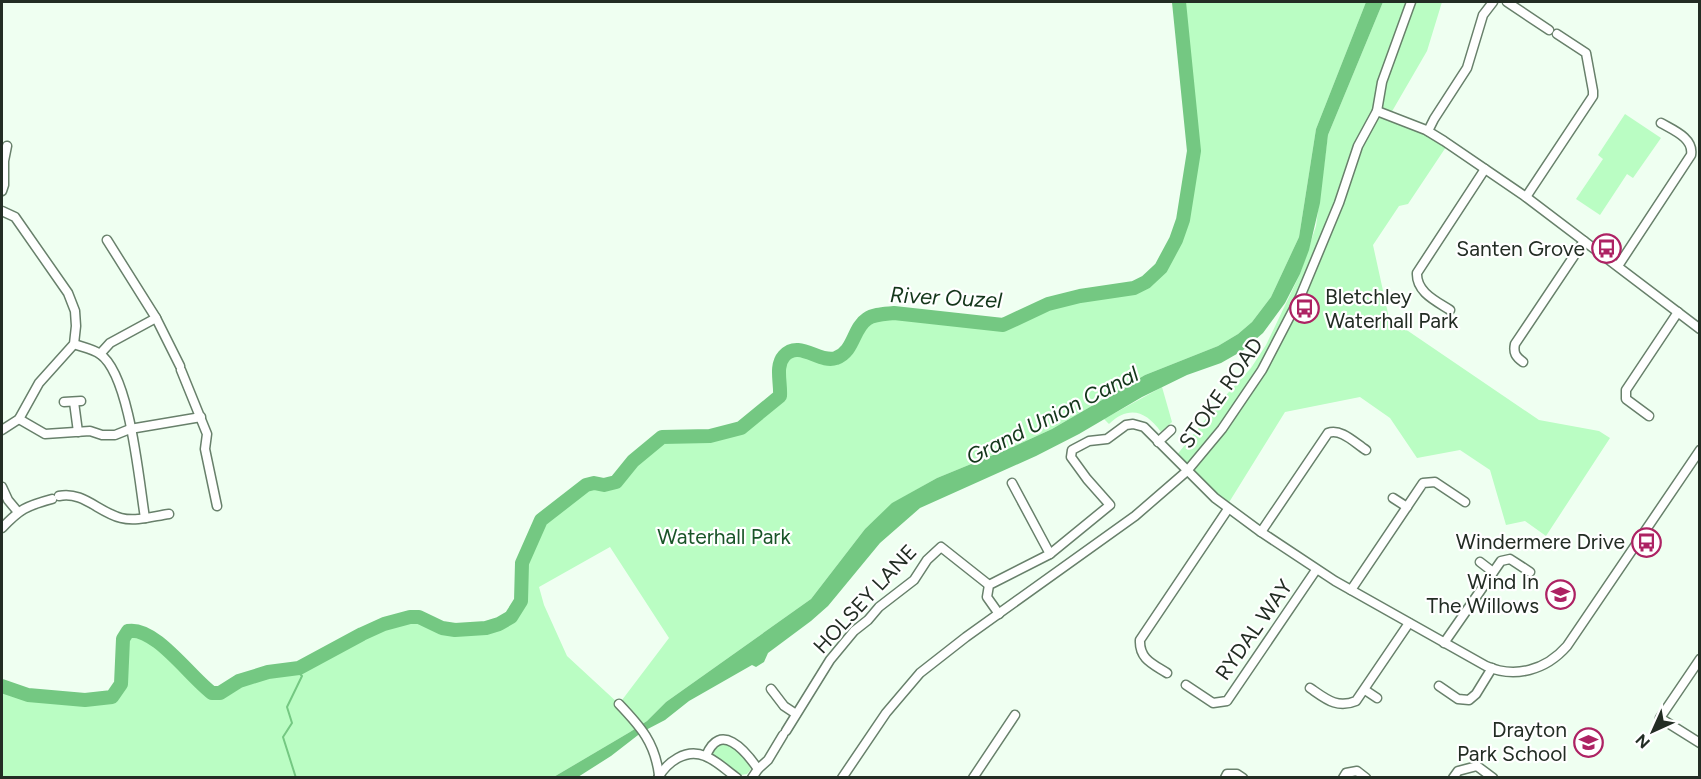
<svg xmlns="http://www.w3.org/2000/svg" width="1701" height="779" font-family="Figtree,sans-serif">
	<style>
		.green { fill: #bafdc3; fill-rule: evenodd }
		.water { fill: #74c882 }
		.lines { fill: none; stroke-linecap: round; stroke-linejoin: round }
		.stream { stroke: #74c882; stroke-width: 2 }
		.river { stroke: #74c882; stroke-width: 14 }
		.minor-casing { stroke: #68806b; stroke-width: 11 }
		.minor { stroke: #fff; stroke-width: 8 }
		.labels { text-anchor: middle; stroke-width: 4.5; stroke-linejoin: round; paint-order: stroke }
		.poi-label { font-size: 21px; fill: #232d24; stroke: #fff; text-anchor: end }
		.street-label { font-size: 21px; fill: #232d24; stroke: #fff }
		.park-label { font-size: 21px; fill: #195528; stroke: #fff }
		.water-label { font-size: 22px; font-style: italic; fill: #13361a; stroke: #fff }
	</style>
	<rect width="100%" height="100%" fill="#effff1"/>
	<!-- green -->
	<g class="green">
		<path d="M1179,2H1366L1316,129L1299,237L1271,297L1252,322L1238,334L1218,346L1145,375L1052,429L1015,446L937,478L893,503L865,529L811,599L666,702L647,721L630,732L552,778L2,777V686L28,695L85,700L112,697L121,684L123,639L128,631C164,624 192,695 216,693C226,692 235,683 245,680C253,677 262,673 271,672C280,670 293,671 302,667C337,650 369,624 409,617C422,615 430,624 442,628C461,634 497,629 512,616C527,602 520,582 522,564C524,552 533,532 540,522C549,509 573,496 586,485L594,483L604,485L616,482L633,461L662,437L710,436L741,428L780,396C781,383 774,365 785,355C800,341 818,362 835,359C853,355 853,329 866,319C874,314 885,314 894,313L1003,325L1048,304L1080,296L1133,288L1146,282L1161,268L1176,240L1183,220L1194,151ZM610,547L669,638L619,704L567,656L544,605L539,587Z"/>
		<path d="M1383,2H1442L1427,51L1387,120L1419,132L1446,147L1408,204L1399,206L1373,245L1389,318L1539,420L1599,431L1610,438L1546,536L1525,521L1506,525L1490,470L1460,450L1417,458L1390,418L1360,397L1285,412L1228,504L1176,456L1217,405L1251,368L1266,345L1300,274L1316,226L1328,135Z"/>
		<path d="M1625,114L1661,138L1633,178L1627,174L1600,215L1576,199L1603,159L1598,155Z"/>
		<path d="M1162,387L1172,422L1161,432C1146,411 1129,405 1109,424L1104,419Z"/>
		<path d="M727,742L747,760L751,769L747,774L741,775L711,754L717,743Z"/>
	</g>
	<!-- water -->
	<path class="water" d="M1366,2H1383L1328,135L1320,203L1309,250L1300,274L1285,303L1263,333L1242,351L1221,363L1187,375L1142,397L1079,434L1036,456L920,508L880,543L828,606L811,621L768,653L764,662L756,667L752,665L689,701L665,720L642,732L611,756L578,777L552,778L630,732L647,721L666,702L811,599L865,529L892,503L937,478L1015,446L1052,429L1145,375L1218,346L1238,334L1252,322L1271,297L1299,237L1316,129Z"/>
	<g class="lines">
		<!-- stream -->
		<path class="stream" d="M294,668L302,676L287,707L292,723L283,737L296,778"/>
		<!-- river -->
		<path class="river" d="M2,686L28,695L85,700L112,697L121,684L123,639L128,631C155,626 190,677 212,693H220L239,681L268,672L299,668L362,634L384,624L410,617H419L442,628L455,630L486,628L499,624L511,617L521,601L522,563L541,520L586,485L594,483L604,485L616,482L633,461L662,437L710,436L741,428L780,396C781,383 775,366 784,356C799,339 820,364 836,358C854,352 853,328 867,319C874,314 885,314 894,313L1003,325L1048,304L1080,296L1134,288L1146,282L1161,268L1176,240L1183,220L1194,151L1179,2"/>
		<defs>
			<g id="minor">
				<path d="M1507,2L1549,30"/>
				<path d="M1377,111L1426,130L1444,141L1526,197L1700,329"/>
				<path d="M1428,131L1434,119L1467,68L1480,25L1483,15L1493,2"/>
				<path d="M2,191L4,185V161L7,146"/>
				<path d="M1526,197L1593,96V91L1586,53L1557,34"/>
				<path d="M2,211L15,217L68,293L75,311L76,326L74,344L39,383L19,419L2,430"/>
				<path d="M1618,266L1691,155C1694,138 1673,130 1661,123"/>
				<path d="M1450,310C1436,301 1416,292 1417,273L1485,169"/>
				<path d="M156,318L180,366"/>
				<path d="M74,344C82,347 93,349 100,354C130,375 139,481 145,518"/>
				<path d="M100,354L110,343L156,318L107,240"/>
				<path d="M1523,362C1516,357 1513,353 1515,344L1584,241"/>
				<path d="M181,370L207,434L205,449L217,506"/>
				<path d="M64,402L81,401"/>
				<path d="M74,402L78,432"/>
				<path d="M1649,416L1626,399V390L1678,312"/>
				<path d="M19,419L45,434L90,431L102,435H115L130,429L201,417"/>
				<path d="M1158,442L1171,430"/>
				<path d="M1012,483L1050,554"/>
				<path d="M2,487L8,500L18,512"/>
				<path d="M59,496C83,491 98,512 121,518C136,522 154,516 169,514"/>
				<path d="M1393,498L1407,507"/>
				<path d="M2,528C20,509 26,506 52,499"/>
				<path d="M1261,532L1328,433C1341,428 1355,443 1366,450"/>
				<path d="M1480,562L1493,572"/>
				<path d="M1351,590L1423,483L1435,482L1465,502"/>
				<path d="M999,614L987,597L989,585L1050,554L1110,505L1087,479L1071,457L1072,450L1089,441L1107,439L1126,425L1133,424L1144,427L1215,498L1261,532L1335,581L1486,666C1515,679 1546,670 1567,646L1700,450"/>
				<path d="M1444,643L1501,561L1510,559L1530,572"/>
				<path d="M1700,659L1660,718L1700,743"/>
				<path d="M1167,673C1153,664 1139,659 1140,640L1228,509"/>
				<path d="M1186,685L1213,703L1227,701L1316,570"/>
				<path d="M1439,686L1458,699L1469,700L1476,694L1492,668"/>
				<path d="M1310,688C1326,699 1337,709 1356,701L1409,623"/>
				<path d="M771,689L784,706L796,714"/>
				<path d="M1365,690L1377,698"/>
				<path d="M619,704C641,727 655,743 659,775"/>
				<path d="M786,731L830,660L854,631L868,620L879,607L914,580L927,560L941,547L989,585"/>
				<path d="M706,756C720,721 745,750 758,769L752,778"/>
				<path d="M758,769L768,760L783,735"/>
				<path d="M658,778C667,762 686,748 705,756C716,760 727,771 737,778"/>
				<path d="M842,778L886,713L920,673L966,637L1135,516L1187,471L1222,429L1262,370L1300,297L1339,203L1358,146L1377,111L1382,82L1411,2"/>
				<path d="M973,778L1015,715"/>
				<path d="M1225,778L1227,774H1237L1243,778"/>
				<path d="M1343,778L1346,773L1357,771L1366,778"/>
				<path d="M1453,778L1458,771L1477,766L1493,778"/>
			</g>
		</defs>
		<!-- minor casing -->
		<use href="#minor" class="minor-casing"/>
		<!-- minor -->
		<use href="#minor" class="minor"/>
	</g>
	<!-- icons -->
	<defs>
		<symbol id="bus-ring" viewBox="-11 -11 22 22"><circle r="9.5" fill="#fff" stroke="#ad2263" stroke-width="1.5"/><path d="M-5-6H5V4H4V6H2V4H-2V6H-4V4H-5ZM-3.5-4V0h7V-4ZM-3.5 1.2v1.5H-2V1.2ZM2 1.2v1.5H3.5V1.2Z" fill="#ad2263"/></symbol>
		<symbol id="school-ring" viewBox="-11 -11 22 22"><circle r="9.5" fill="#fff" stroke="#ad2263" stroke-width="1.5"/><path d="M0-5L7-2L0 1L-7-2ZM-4 1L0 2.5L4 1V4Q0 6-4 4Z" fill="#ad2263"/></symbol>
	</defs>
	<g fill-rule="evenodd">
		<use href="#bus-ring" x="1590" y="232" width="33" height="33"/>
		<use href="#bus-ring" x="1288" y="292" width="33" height="33"/>
		<use href="#bus-ring" x="1630" y="526" width="33" height="33"/>
		<use href="#school-ring" x="1544" y="578" width="33" height="33"/>
		<use href="#school-ring" x="1572" y="726" width="33" height="33"/>
	</g>
	<g class="labels">
		<!-- poi labels -->
		<g class="poi-label">
			<text x="1585" y="256">Santen Grove</text>
			<text x="1325" y="304" text-anchor="start">Bletchley<tspan x="1325" dy="24">Waterhall Park</tspan></text>
			<text x="1625" y="549">Windermere Drive</text>
			<text x="1539" y="589">Wind In<tspan x="1539" dy="24">The Willows</tspan></text>
			<text x="1567" y="737">Drayton<tspan x="1567" dy="24">Park School</tspan></text>
		</g>
		<!-- street labels -->
		<g class="street-label">
			<text transform="translate(1221 393) rotate(-55)" y="7">STOKE ROAD</text>
			<text transform="translate(865 599) rotate(-47)" y="7">HOLSEY LANE</text>
			<text transform="translate(1254 630) rotate(-55)" y="7">RYDAL WAY</text>
		</g>
		<!-- park labels -->
		<g class="park-label">
			<text x="724" y="544">Waterhall Park</text>
		</g>
		<!-- water labels -->
		<g class="water-label">
			<text transform="translate(946 297) rotate(3)" y="8">River Ouzel</text>
			<text transform="translate(1052 415) rotate(-27)" y="8">Grand Union Canal</text>
		</g>
	</g>
	<!-- border -->
	<rect width="1701" height="779" fill="none" stroke="#232d24" stroke-width="6"/>
	<!-- north arrow -->
	<g transform="translate(1653 731) rotate(225)" stroke="#ffffff" stroke-width="4.5" paint-order="stroke">
	<path d="M0-4.5L10 22L0 15L-10 22Z" fill="#232d24"/>
	<text y="-9" font-size="16" font-weight="bold" text-anchor="middle" fill="#232d24">N</text>
	</g>
</svg>
